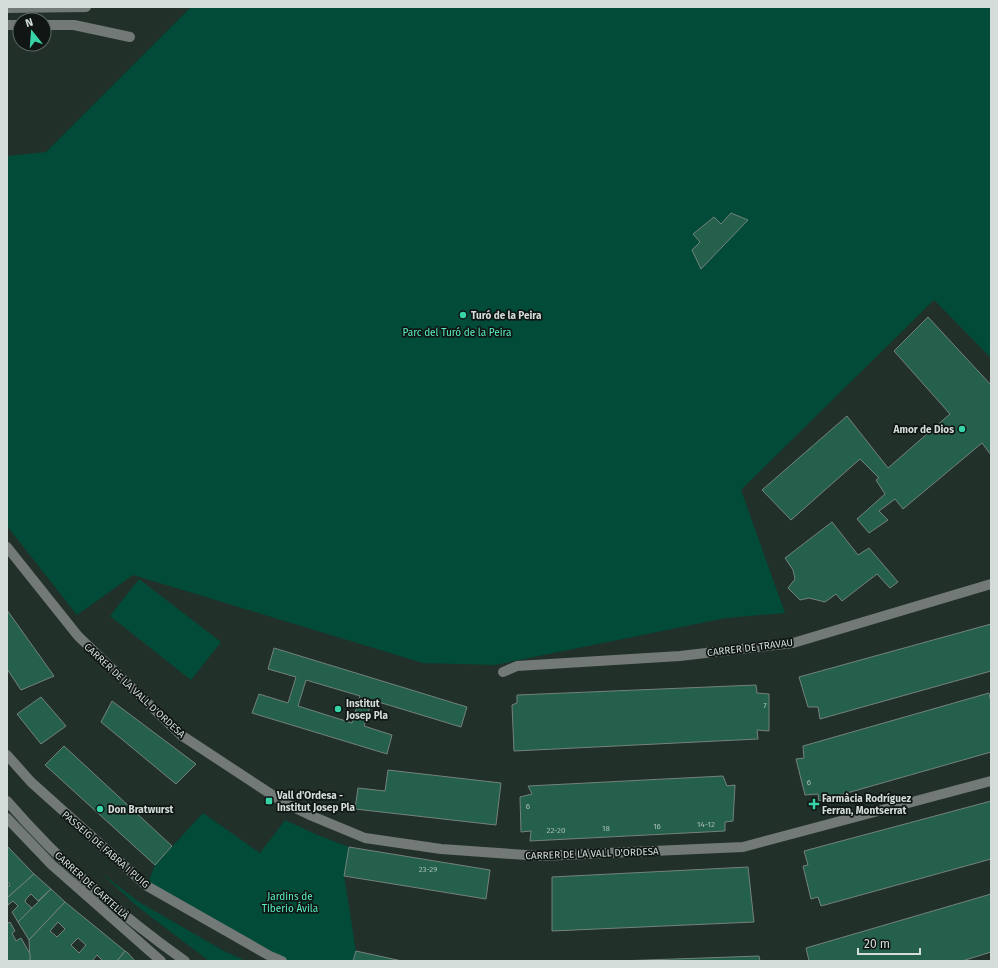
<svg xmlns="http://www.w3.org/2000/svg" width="998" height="968" font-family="'Fira Sans',sans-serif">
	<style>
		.green { fill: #014b38 }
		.building { fill: #25604d; stroke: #73827c; fill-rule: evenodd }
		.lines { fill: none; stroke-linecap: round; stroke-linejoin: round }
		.minor { stroke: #727976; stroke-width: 10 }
		.poi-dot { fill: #36d4a7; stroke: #101614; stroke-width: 1.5 }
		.labels { text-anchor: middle; stroke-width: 3.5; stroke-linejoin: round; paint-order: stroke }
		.number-label { font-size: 8px; fill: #a8beb6 }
		.poi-label { font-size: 10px; font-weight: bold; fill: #d4ddd9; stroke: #101614; text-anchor: start }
		.park-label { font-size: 10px; fill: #59f1c1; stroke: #101614 }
		.street-label { font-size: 10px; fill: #d4ddd9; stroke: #101614 }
	</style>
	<rect width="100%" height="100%" fill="#22302a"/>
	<!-- green -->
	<g class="green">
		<path d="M191,7H991V358L934,300L741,490L785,613L726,618L495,665L423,663L133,575L77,615L7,526V156L46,152Z"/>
		<path d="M139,579L221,642L191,680L110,616Z"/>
		<path d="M203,813L260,853L285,820L315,834L349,847L344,876L356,951L353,961H282L147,886L155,865Z"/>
		<path d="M101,873L139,902L224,951L246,961H209L138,907Z"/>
	</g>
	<!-- building -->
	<g class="building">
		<path d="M731,213L748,220L701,269L692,250L700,242L693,234L714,217L721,224Z"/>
		<path d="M928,317L991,385V455L982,443L903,509L895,499L879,511L888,520L869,533L857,519L885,494L876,480L879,478L860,459L791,520L762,490L847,416L888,468L950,414L894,351Z"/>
		<path d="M832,522L858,555L869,548L898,582L890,588L877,574L842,601L836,594L825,602L809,598L800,600L788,588L795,579L793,570L785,558Z"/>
		<path d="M7,610L54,676L21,690L7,669Z"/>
		<path d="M991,624V671L820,719L818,707H808L799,677Z"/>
		<path d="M274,648L467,707L461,727L372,700L364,726L392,735L387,754L252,713L259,694L288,703L296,677L268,669ZM306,680L360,696L352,723L298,706Z"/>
		<path d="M756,685L757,693L769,694V731L757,730L758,739L514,751L512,705L517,703V695Z"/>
		<path d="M989,693L991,703V752L819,801L818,794L805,795L796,759L804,758L803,746Z"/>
		<path d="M41,697L66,726L41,744L17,714Z"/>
		<path d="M112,701L196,764L176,784L101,722Z"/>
		<path d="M64,746L172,846L155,865L45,765Z"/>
		<path d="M388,770L501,783L496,825L355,809L358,788L385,791Z"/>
		<path d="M723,776L727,786L735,785L733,821L725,822V831L530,841L531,831L521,832L520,797L532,794L528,786Z"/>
		<path d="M991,801V859L821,906L818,897L811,899L803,866L808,865L804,851Z"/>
		<path d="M7,846L34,874L7,898V887L10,885L7,881Z"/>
		<path d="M349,847L490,870L486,899L344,876Z"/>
		<path d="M748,867L754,922L552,931V877Z"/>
		<path d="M34,874L51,889L38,901L31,894L26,899L25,902L32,908L18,922L12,912L18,906L13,901L8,905L7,898Z"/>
		<path d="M51,889L65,902L29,940L18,922Z"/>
		<path d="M991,894V952L962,961H809L806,948Z"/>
		<path d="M65,902L125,951L117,961H103L97,955L92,961H30L29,940ZM58,922L65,929L57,937L50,931ZM78,938L86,945L79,953L71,945Z"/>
		<path d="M7,922L8,923L10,922L15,931L12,933L16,941L21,938L30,954V961H7Z"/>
		<path d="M125,951L128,953L135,961H117Z"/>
		<path d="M356,951L402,961H353Z"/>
		<path d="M759,956L760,961H618Z"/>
	</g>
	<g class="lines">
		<!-- minor -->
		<g class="minor">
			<path d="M7,8L86,7"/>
			<path d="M7,25H20"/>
			<path d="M44,25H74L130,37"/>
			<path d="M7,547L78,636L181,735L283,802L312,816L365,838L441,849L540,856L743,847L991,781"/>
			<path d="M503,672L517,666L680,656L793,643L991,584"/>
			<path d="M7,755L31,782L147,886L270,956L282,961"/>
			<path d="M7,801C59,861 120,915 185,961"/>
			<path d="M7,818L52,865L161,961"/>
		</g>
	</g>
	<!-- markers -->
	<g class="poi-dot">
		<circle cx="463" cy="315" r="4"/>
		<circle cx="962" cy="429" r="4"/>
		<circle cx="338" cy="709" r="4"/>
		<rect x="265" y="797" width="8" height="8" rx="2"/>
		<path d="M812 798h4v4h4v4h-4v4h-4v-4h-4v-4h4z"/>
		<circle cx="100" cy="809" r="4"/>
	</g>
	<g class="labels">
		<!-- number labels -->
		<g class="number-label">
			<text x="765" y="708">7</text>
			<text x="809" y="785">6</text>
			<text x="528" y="809">6</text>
			<text x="706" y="827">14-12</text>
			<text x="657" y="829">16</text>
			<text x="606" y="831">18</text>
			<text x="556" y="833">22-20</text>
			<text x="428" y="872">23-29</text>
		</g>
		<!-- poi labels -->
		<g class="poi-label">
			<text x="471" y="319">Turó de la Peira</text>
			<text x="954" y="433" text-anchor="end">Amor de Dios</text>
			<text x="346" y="707">Institut<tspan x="346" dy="12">Josep Pla</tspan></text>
			<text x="277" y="799">Vall d'Ordesa -<tspan x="277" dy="12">Institut Josep Pla</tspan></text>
			<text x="822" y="802">Farmàcia Rodríguez<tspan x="822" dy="12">Ferran, Montserrat</tspan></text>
			<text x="108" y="813">Don Bratwurst</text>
		</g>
		<!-- park labels -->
		<g class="park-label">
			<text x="457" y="336">Parc del Turó de la Peira</text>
			<text x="290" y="900">Jardins de<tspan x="290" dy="12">Tiberio Ávila</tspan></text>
		</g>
		<!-- street labels -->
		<g class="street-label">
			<text transform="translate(750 647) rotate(-7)" y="4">CARRER DE TRAVAU</text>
			<text transform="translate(135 690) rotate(43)" y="4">CARRER DE LA VALL D'ORDESA</text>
			<text transform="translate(106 849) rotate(41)" y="4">PASSEIG DE FABRA I PUIG</text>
			<text transform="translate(592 853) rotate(-2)" y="4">CARRER DE LA VALL D'ORDESA</text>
			<text transform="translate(92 885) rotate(42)" y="4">CARRER DE CARTELLÀ</text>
		</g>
	</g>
	<!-- border -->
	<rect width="998" height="968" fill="none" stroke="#d4ddd9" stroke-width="16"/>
	<!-- north arrow -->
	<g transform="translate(32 32) rotate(343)"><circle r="19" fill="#101614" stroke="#5e6663"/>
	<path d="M0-3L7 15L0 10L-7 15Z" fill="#36d4a7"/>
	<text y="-6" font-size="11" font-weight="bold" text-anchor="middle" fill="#d4ddd9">N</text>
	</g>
	<!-- scale -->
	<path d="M858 948v6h62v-6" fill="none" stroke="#d4ddd9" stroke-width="2"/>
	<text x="864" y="948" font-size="12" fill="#d4ddd9" stroke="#101614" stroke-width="3" paint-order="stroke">20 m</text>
</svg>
